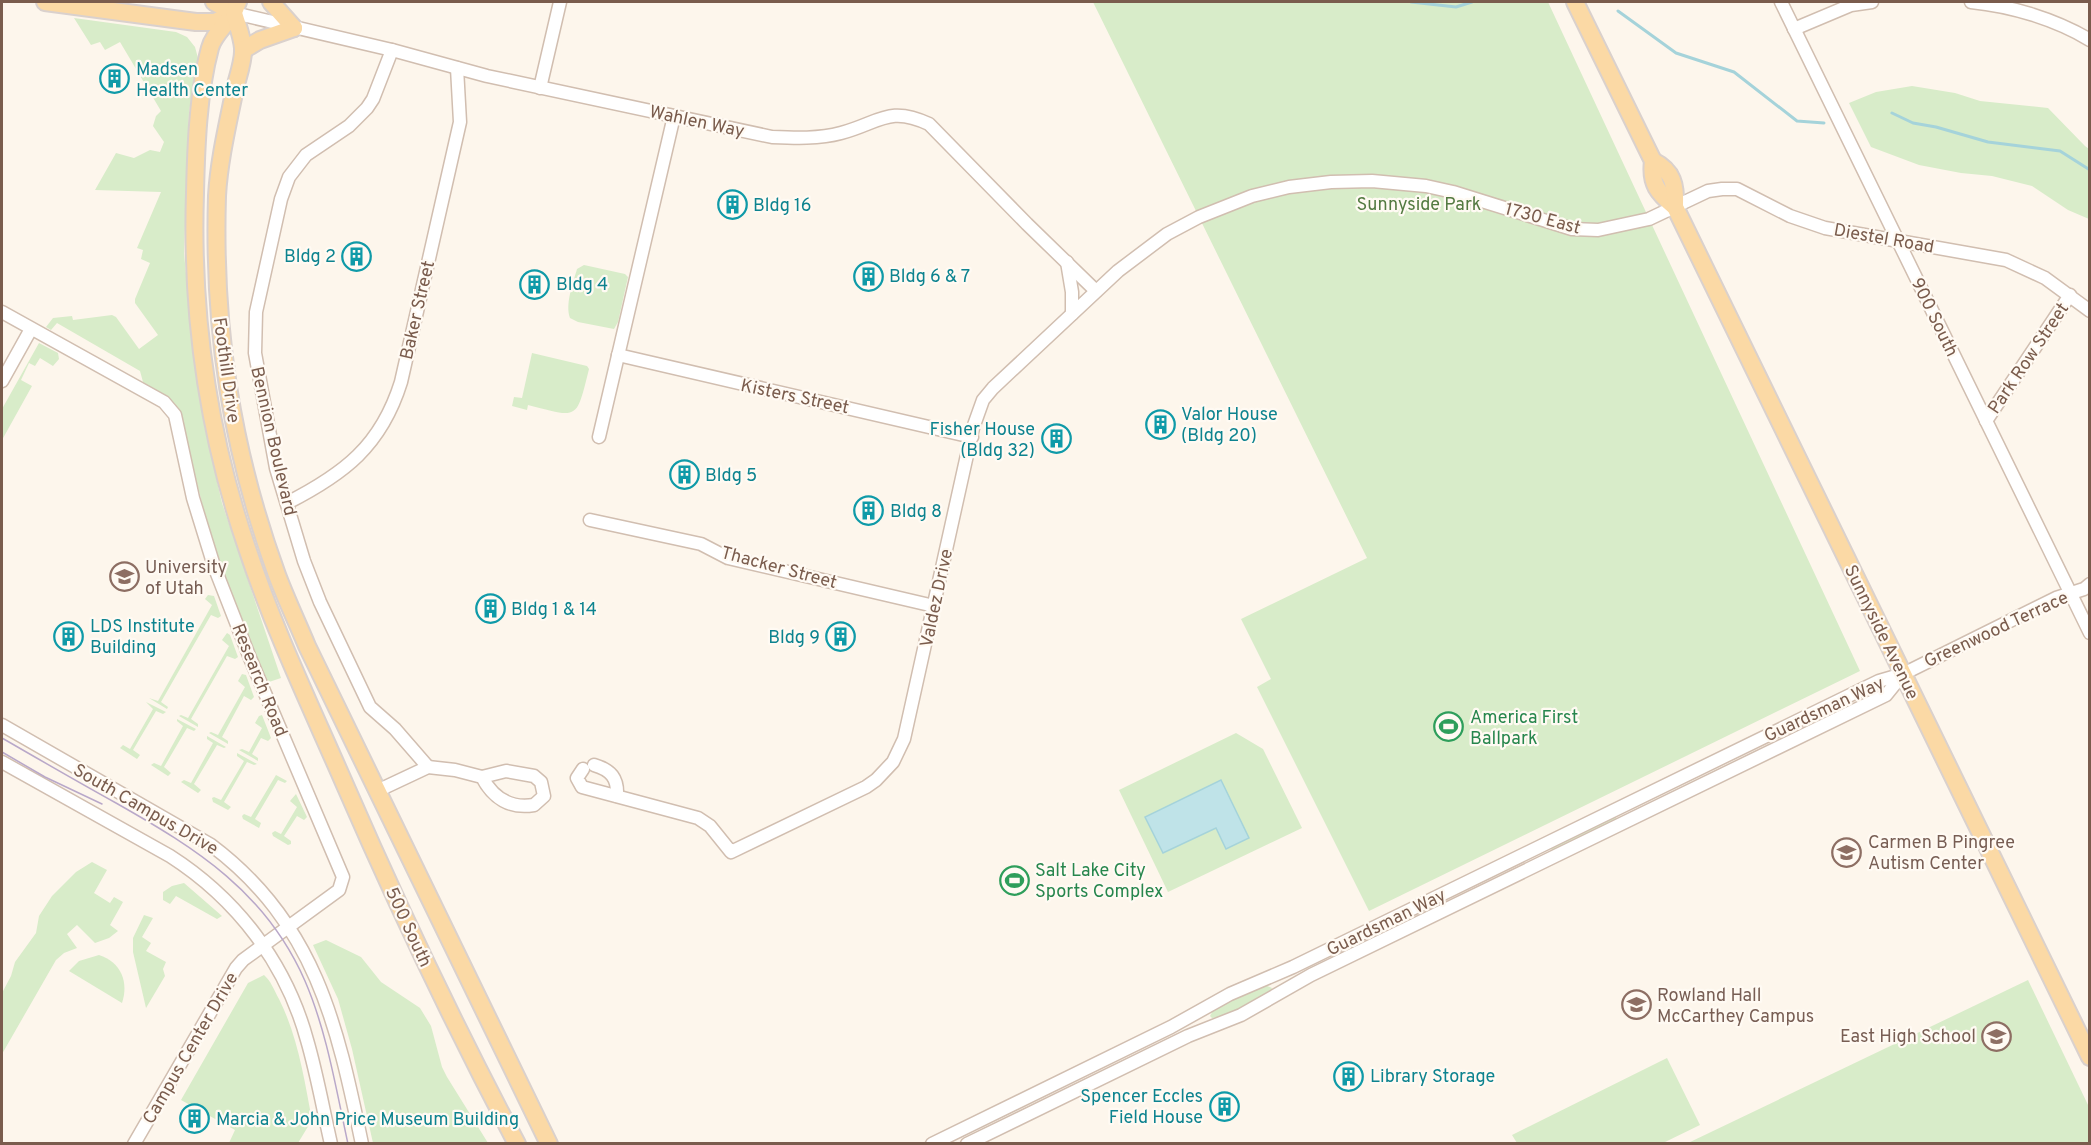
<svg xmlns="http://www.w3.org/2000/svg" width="2091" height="1145" font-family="Overpass,sans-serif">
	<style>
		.green { fill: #d8ecc9 }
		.water { fill: #bfe3e8; stroke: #a5d3da; stroke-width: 1.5 }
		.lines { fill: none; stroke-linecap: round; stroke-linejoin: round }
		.stream { stroke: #a5d3da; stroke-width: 3 }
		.minor-casing { stroke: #d1beb0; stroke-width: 15 }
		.major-casing { stroke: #dad1cd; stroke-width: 20 }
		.minor { stroke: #fff; stroke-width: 12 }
		.major { stroke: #fbd9a5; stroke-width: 16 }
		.tram { stroke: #b9a8c9; stroke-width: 1.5 }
		.labels { text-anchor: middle; stroke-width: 4.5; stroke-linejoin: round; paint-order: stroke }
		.culture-label { font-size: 18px; fill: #0d838f; stroke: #fffaf3; text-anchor: start }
		.street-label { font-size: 18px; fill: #7a5c4d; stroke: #fffaf3 }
		.park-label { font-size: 18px; fill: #537a41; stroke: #fffaf3 }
		.education-label { font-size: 18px; fill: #785e54; stroke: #fffaf3; text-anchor: start }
		.leisure-label { font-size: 18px; fill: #27864d; stroke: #fffaf3; text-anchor: start }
	</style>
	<rect width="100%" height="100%" fill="#fdf6ec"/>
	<!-- green -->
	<g class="green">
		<path d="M1093,2H1548L1860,671L1369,911L1257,687L1271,679L1241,619L1367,558Z"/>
		<path d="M74,18L176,32L187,37L195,47L198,58L189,112L184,253L194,357L205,429L222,503L281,678L266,683L226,581L203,507L182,423L175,404L143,382L140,371L57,323L51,330L46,327L53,318L72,316L73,320L112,315L116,317L139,349L158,335L135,303V299L150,263L141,259L143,250L137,248L161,192L95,190L116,153L134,158L150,150L160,152L164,142L153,126L156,116L161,111L120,42L105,50L100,42L91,45Z"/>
		<path d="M1912,86L1955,93L1980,101L2048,108L2085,146L2089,149V219L2068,210L2032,186L1992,176L1961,173L1919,165L1871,147L1849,103L1876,92Z"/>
		<path d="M584,265L625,274L628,277L618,322L614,329L578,322L570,318C565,304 573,283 577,269Z"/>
		<path d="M39,343L58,353L59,359L53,366L40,358L35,366L29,363L21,380L32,386L2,440V409Z"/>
		<path d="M532,353L587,366L589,369C576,421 579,418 528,405L527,410L512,406L514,397L522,398Z"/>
		<path d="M208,595L214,596L221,616L218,618L211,615L161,702L168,707L167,709L149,698L158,701L212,605L205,599Z"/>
		<path d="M227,633L230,635L238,657L235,659L227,656L191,719L198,724V727L179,716L181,715L188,718L229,646L222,640Z"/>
		<path d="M242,674L246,675L254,697L251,700L244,696L222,737L228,741V744L209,733L211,732L218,735L245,687L238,681Z"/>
		<path d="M146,702L166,712L163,714L156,711L133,750L140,755L137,759L120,748L123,745L130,749L153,709Z"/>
		<path d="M262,715L271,738L268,741L261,738L252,754L258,758V761L239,750L242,749L249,752L262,728L255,723L259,716Z"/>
		<path d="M177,719L196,729L194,731L187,728L164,767L171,773L168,776L151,765L154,763L161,766L183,726L177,721Z"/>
		<path d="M1236,733L1263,749L1302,828L1168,892L1119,790Z"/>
		<path d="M207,736L226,747L224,748L217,745L194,784L201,790L198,793L181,782L184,780L191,783L213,743L207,739Z"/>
		<path d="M237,753L257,764L254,765L247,762L224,802L231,807L228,810L213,802L212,798L214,797L221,800L244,761L237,756Z"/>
		<path d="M276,775L287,781L285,783L278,780L255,819L261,823L259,828L243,819L242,816L244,814L251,817Z"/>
		<path d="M296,794L307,817L304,820L297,816L284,836L291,841V844L288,845L273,836L272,833L275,831L281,834L297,807L290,801Z"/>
		<path d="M1613,816L1616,817L1617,821L1553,853L1550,846Z"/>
		<path d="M92,862L107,870L94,893L110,903L114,897L123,902L110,925L118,931L109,938L95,943L77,925L67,934L77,948L64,953L56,960L2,1054V993L11,976L15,962L36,933L39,916L52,896L76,872Z"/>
		<path d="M184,883L222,916L217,919L176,896L170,904L163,900V892L172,886Z"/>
		<path d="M144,915L153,918L142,937L151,943L146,951L166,962L163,969L165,976L146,1008L133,952V938Z"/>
		<path d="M326,940L361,957L381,982L420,1008L431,1026L442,1067L447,1077L488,1143H373L352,1049L338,999L313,945Z"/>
		<path d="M99,955C121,962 129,982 122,1003L69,971L79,961Z"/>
		<path d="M264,975C271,981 274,990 279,999C298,1037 304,1078 312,1120L298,1143H229L235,1130L181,1100L248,983Z"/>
		<path d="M2028,980L2089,1107V1143H1688Z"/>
		<path d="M1265,985L1272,988C1264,1003 1229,1016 1212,1018L1210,1016L1215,1007Z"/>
		<path d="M1667,1058L1700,1125L1663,1143H1517L1512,1135Z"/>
	</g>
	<!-- water -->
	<path class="water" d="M1221,780L1249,838L1226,849L1216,828L1163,853L1145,817Z"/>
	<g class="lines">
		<!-- stream -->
		<g class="stream">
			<path d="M1411,2L1456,7L1472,2"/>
			<path d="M1618,11L1676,53L1734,72L1797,121L1824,123"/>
			<path d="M1892,113L1913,123L1936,127L1988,142L2060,151L2090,170"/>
		</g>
		<defs>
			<g id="minor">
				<path d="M1781,2L2090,633"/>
				<path d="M1971,2C2011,6 2055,19 2090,40"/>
				<path d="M234,13L392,50L487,76L772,137C795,138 819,139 841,133C879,123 889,105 929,124L1027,224L1096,291"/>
				<path d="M1794,29L1851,5L1872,2"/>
				<path d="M392,50L373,99L367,108L349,126L306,155L289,177L281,199L256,312L255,353L276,468L304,561L320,602L370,707L395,729L428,767"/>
				<path d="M540,88L560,2"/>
				<path d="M1067,262L1072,292V314"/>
				<path d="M2,312L164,402L175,415L193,498L214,566L250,658L343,877L339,890L243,960L236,968L134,1144"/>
				<path d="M618,355L972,437"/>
				<path d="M2,381L31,329"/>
				<path d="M1986,421L2070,295"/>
				<path d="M599,437L674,116"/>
				<path d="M287,503C344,474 381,446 401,382L460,122L457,68"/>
				<path d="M590,520L701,544L728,558L934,606"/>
				<path d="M2,725L211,845C315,923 337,1024 362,1144"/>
				<path d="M2,762L170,856C237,899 286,963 307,1040C317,1074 323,1109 331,1144"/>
				<path d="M594,765C611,770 618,778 617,796"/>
				<path d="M583,769L577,778L582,787L698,818L710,826L731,852L866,787L876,780L893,762L904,739L973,428L983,400L993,388L1118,271L1167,234L1199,217L1252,196L1289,187L1331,182L1372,181L1426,186L1453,192L1572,229L1598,230L1649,219L1708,191L1722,189H1737L1790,216L1825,228L2006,260L2045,278L2090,311"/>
				<path d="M377,791L428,767L455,770L482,777L506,771L534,776L541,782L544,796L534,805C510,809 493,798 482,777"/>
				<path d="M932,1144L1171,1027L1230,994L1293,967L1879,681L1903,674L2056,598L2084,589L2090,584"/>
				<path d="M967,1144L1188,1036L1241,1015L1311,975L1886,695L1903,674"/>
			</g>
			<g id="major">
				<path d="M45,2L196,22H215L234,13"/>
				<path d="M214,2L234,13"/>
				<path d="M238,2C232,22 214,32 210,48C198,92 196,148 195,193C191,314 208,434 247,548C274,630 311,707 345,785C398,907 455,1027 517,1144"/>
				<path d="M271,2L294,28"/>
				<path d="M1575,2L1653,161C1650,184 1658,193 1675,207L2090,1057"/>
				<path d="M234,13C237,24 242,36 243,48C244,60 238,76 235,88C228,123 219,160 217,196C213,330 231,448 277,575C286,599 297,622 307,646L549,1144"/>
				<path d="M243,50L260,40L294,28"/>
				<path d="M1653,161C1673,171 1676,185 1675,207"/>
			</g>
		</defs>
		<!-- minor casing -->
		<use href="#minor" class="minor-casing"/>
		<!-- major casing -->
		<use href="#major" class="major-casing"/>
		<!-- minor -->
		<use href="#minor" class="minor"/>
		<!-- major -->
		<use href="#major" class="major"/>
		<!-- tram -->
		<g class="tram">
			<path d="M2,738C40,760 78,782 116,803C197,849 266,892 305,981C327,1032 336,1089 348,1144"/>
			<path d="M2,752L45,777L102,804"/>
		</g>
	</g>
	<!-- icons -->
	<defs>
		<symbol id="building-ring" viewBox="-11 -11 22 22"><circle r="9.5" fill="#fffaf3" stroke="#0f9aa8" stroke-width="1.5"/><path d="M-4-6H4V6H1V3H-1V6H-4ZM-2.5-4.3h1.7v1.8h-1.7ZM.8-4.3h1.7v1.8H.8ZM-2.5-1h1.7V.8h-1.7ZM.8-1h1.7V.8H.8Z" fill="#0f9aa8"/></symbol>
		<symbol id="university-ring" viewBox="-11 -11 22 22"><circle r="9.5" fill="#fffaf3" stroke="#8d6e63" stroke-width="1.5"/><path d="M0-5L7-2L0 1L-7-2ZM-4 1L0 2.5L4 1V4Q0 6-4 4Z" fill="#8d6e63"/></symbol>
		<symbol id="stadium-ring" viewBox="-11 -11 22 22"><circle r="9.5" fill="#fffaf3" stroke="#2e9e5b" stroke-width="1.5"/><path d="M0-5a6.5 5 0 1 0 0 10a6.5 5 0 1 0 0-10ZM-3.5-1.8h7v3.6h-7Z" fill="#2e9e5b"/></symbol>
		<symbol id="school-ring" viewBox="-11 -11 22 22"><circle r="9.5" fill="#fffaf3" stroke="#8d6e63" stroke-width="1.5"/><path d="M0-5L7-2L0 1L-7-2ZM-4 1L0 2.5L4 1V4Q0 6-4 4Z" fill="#8d6e63"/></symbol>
	</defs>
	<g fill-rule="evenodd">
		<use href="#building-ring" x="98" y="62" width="33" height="33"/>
		<use href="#building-ring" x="716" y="188" width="33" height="33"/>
		<use href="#building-ring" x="340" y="240" width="33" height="33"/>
		<use href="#building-ring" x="852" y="260" width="33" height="33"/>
		<use href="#building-ring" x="518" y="268" width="33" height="33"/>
		<use href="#building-ring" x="1144" y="408" width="33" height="33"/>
		<use href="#building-ring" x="1040" y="422" width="33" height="33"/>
		<use href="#building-ring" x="668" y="458" width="33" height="33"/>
		<use href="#building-ring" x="852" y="494" width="33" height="33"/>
		<use href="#university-ring" x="108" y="560" width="33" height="33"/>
		<use href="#building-ring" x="474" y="592" width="33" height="33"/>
		<use href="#building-ring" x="52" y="620" width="33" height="33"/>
		<use href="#building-ring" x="824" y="620" width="33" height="33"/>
		<use href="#stadium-ring" x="1432" y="710" width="33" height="33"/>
		<use href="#school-ring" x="1830" y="836" width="33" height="33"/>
		<use href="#stadium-ring" x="998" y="864" width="33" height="33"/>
		<use href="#school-ring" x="1620" y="988" width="33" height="33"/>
		<use href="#school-ring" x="1980" y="1020" width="33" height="33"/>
		<use href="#building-ring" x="1332" y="1060" width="33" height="33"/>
		<use href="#building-ring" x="1208" y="1090" width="33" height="33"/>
		<use href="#building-ring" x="178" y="1102" width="33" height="33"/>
	</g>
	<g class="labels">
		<!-- culture labels -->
		<g class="culture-label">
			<text x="136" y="75">Madsen<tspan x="136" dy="21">Health Center</tspan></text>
			<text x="753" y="211">Bldg 16</text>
			<text x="336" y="262" text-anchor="end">Bldg 2</text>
			<text x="889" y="282">Bldg 6 &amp; 7</text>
			<text x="556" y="290">Bldg 4</text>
			<text x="1181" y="420">Valor House<tspan x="1181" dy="21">(Bldg 20)</tspan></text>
			<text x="1035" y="435" text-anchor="end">Fisher House<tspan x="1035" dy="21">(Bldg 32)</tspan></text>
			<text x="705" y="481">Bldg 5</text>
			<text x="890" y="517">Bldg 8</text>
			<text x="511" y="615">Bldg 1 &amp; 14</text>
			<text x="90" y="632">LDS Institute<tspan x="90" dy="21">Building</tspan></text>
			<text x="820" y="643" text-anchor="end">Bldg 9</text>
			<text x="1370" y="1082">Library Storage</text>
			<text x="1203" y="1102" text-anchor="end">Spencer Eccles<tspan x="1203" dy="21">Field House</tspan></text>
			<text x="216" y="1125">Marcia &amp; John Price Museum Building</text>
		</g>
		<!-- street labels -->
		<g class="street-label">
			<text transform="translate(697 121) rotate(12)" y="6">Wahlen Way</text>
			<text transform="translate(1543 218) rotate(15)" y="6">1730 East</text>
			<text transform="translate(1884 238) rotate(10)" y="6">Diestel Road</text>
			<text transform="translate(417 310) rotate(-77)" y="6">Baker Street</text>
			<text transform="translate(1935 317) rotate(64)" y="6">900 South</text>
			<text transform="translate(2028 358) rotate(-56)" y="6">Park Row Street</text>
			<text transform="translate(227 370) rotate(82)" y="6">Foothill Drive</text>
			<text transform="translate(795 396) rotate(12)" y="6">Kisters Street</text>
			<text transform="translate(274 441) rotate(77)" y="6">Bennion Boulevard</text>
			<text transform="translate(779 567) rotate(15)" y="6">Thacker Street</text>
			<text transform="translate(936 598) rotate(-78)" y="6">Valdez Drive</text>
			<text transform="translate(1996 629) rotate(-25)" y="6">Greenwood Terrace</text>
			<text transform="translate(1882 632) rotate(64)" y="6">Sunnyside Avenue</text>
			<text transform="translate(260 680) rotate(68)" y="6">Research Road</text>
			<text transform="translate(1824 709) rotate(-25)" y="6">Guardsman Way</text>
			<text transform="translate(146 809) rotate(30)" y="6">South Campus Drive</text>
			<text transform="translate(1386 922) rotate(-26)" y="6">Guardsman Way</text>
			<text transform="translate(409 927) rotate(65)" y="6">500 South</text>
			<text transform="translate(190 1048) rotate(-60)" y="6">Campus Center Drive</text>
		</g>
		<!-- park labels -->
		<g class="park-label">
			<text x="1419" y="210">Sunnyside Park</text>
		</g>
		<!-- education labels -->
		<g class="education-label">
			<text x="145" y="573">University<tspan x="145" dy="21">of Utah</tspan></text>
			<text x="1868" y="848">Carmen B Pingree<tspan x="1868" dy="21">Autism Center</tspan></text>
			<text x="1657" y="1001">Rowland Hall<tspan x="1657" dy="21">McCarthey Campus</tspan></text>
			<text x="1976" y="1042" text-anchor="end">East High School</text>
		</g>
		<!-- leisure labels -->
		<g class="leisure-label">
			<text x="1470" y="723">America First<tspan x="1470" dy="21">Ballpark</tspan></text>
			<text x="1035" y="876">Salt Lake City<tspan x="1035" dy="21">Sports Complex</tspan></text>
		</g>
	</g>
	<!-- border -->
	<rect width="2091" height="1145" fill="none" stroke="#7a5c4d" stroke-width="6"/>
</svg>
